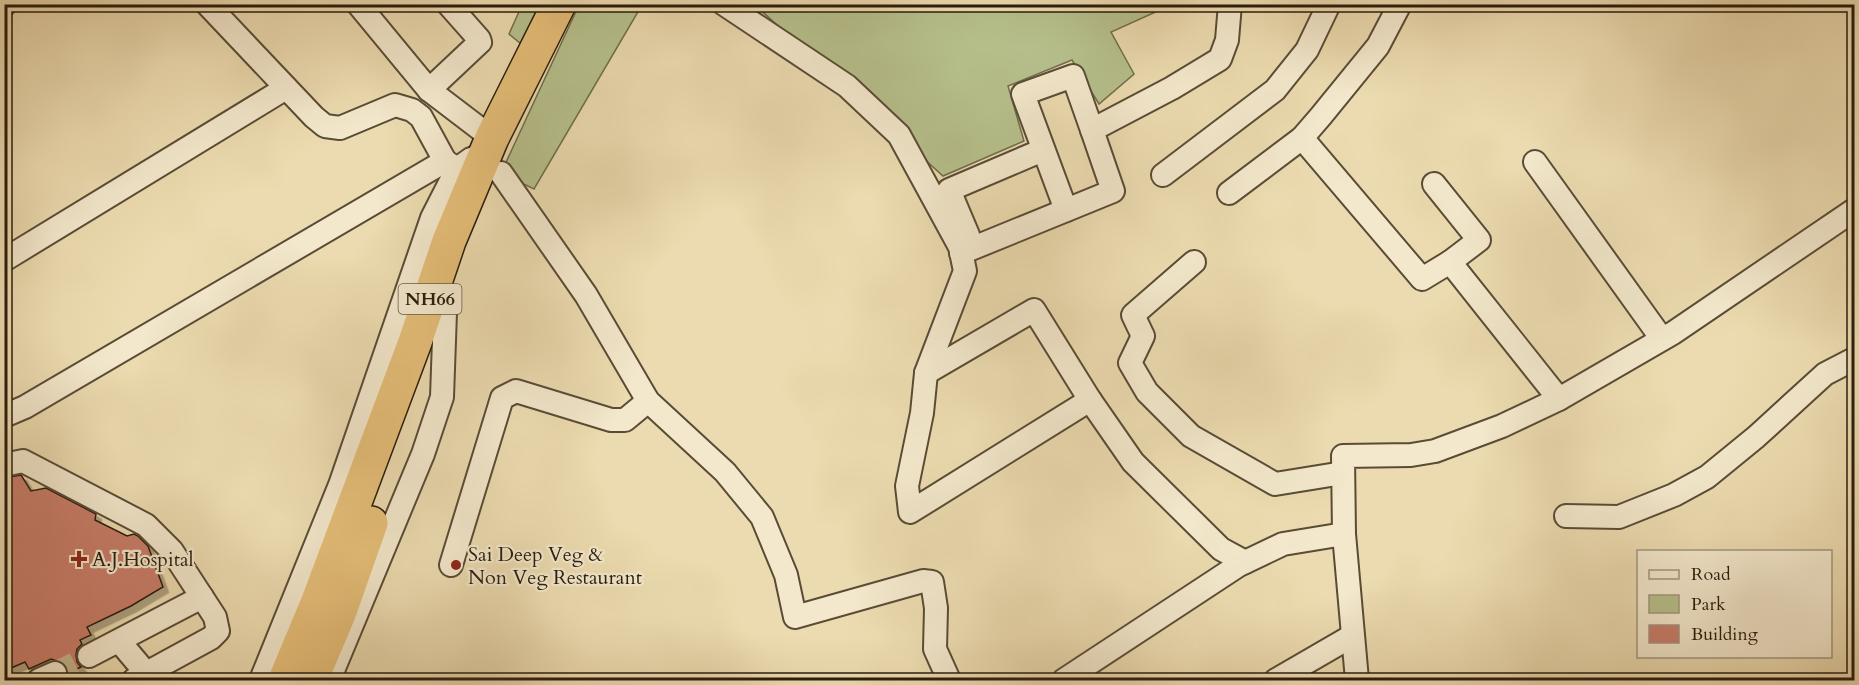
<svg xmlns="http://www.w3.org/2000/svg" width="1859" height="685" font-family="Cardo,serif">
	<style>
		.green { fill: #b6c08c; stroke: #6f6e4c; stroke-width: 1.5 }
		.building { fill: #c97d6b; stroke: #281c0d; stroke-width: 1.5; filter: url(#shadow) }
		.lines { fill: none; stroke-linecap: round; stroke-linejoin: round }
		.minor-tunnel { stroke: #c5b58f; stroke-width: 22; stroke-dasharray: 22 11; stroke-linecap: butt }
		.minor-casing { stroke: #594c36; stroke-width: 26 }
		.highway-casing { stroke: #281c0d; stroke-width: 36 }
		.minor { stroke: #f3e8cc; stroke-width: 22 }
		.highway { stroke: #e6be78; stroke-width: 33 }
		.poi-dot { fill: #8f2418; stroke: #f3e8cc; stroke-width: 2 }
		.labels { text-anchor: middle; stroke-width: 4.5; stroke-linejoin: round; paint-order: stroke }
		.shield { fill: #f3e8cc; stroke: #655946; stroke-width: 1.5 }
		.shield-label { font-size: 18px; font-weight: bold; fill: #281c0d }
		.poi-label { font-size: 20px; fill: #281c0d; stroke: #f3e8cc; text-anchor: start }
	</style>
	<defs>
		<filter id="shadow"><feDropShadow dx="5.5" dy="5.5" stdDeviation="0" flood-color="#0004"/></filter>
	</defs>
	<rect width="100%" height="100%" fill="#ecdbb0"/>
	<filter id="stains"><feTurbulence type="fractalNoise" baseFrequency=".00333" numOctaves="4"/><feColorMatrix values="0 0 0 0 .2 0 0 0 0 .09 0 0 0 0 .02 0 0 0 .5 -.17"/></filter>
	<radialGradient id="worn" r=".72"><stop offset=".6" stop-color="#630" stop-opacity="0"/><stop offset="1" stop-color="#630" stop-opacity=".3"/></radialGradient>
	<!-- green -->
	<g class="green">
		<path d="M522,5H545L526,48L509,34Z"/>
		<path d="M579,5H642L534,189L501,173Z"/>
		<path d="M755,5H1171L1111,32L1134,74L1099,104L1072,60L1008,86L1024,141L943,176Z"/>
	</g>
	<!-- building -->
	<path class="building" d="M21,475L31,491L46,488L96,514L95,520L127,536L134,534L138,536L148,546L163,587L131,606L87,627L91,635L80,640L82,644L77,649L76,655L77,662L81,667L68,673L63,663L51,659L29,669L25,662L4,671V478Z"/>
	<g class="lines">
		<!-- minor-tunnel -->
		<path class="minor-tunnel" d="M55,673L89,656"/>
		<defs>
			<g id="minor">
				<path d="M207,4L314,117L325,126L340,128L395,105L412,110L421,117L445,161L457,169"/>
				<path d="M358,4L429,90L492,138"/>
				<path d="M724,4L847,86L899,135L960,247L965,271L926,373L922,413L907,486L910,512L1090,400"/>
				<path d="M4,5L5,4"/>
				<path d="M429,90L480,42L479,39L448,4"/>
				<path d="M1302,138L1422,279L1450,262L1559,399"/>
				<path d="M1535,162L1662,339"/>
				<path d="M501,173L586,295L648,401L725,472L762,517L786,575L795,617L923,581L932,582L936,608L935,649L949,680"/>
				<path d="M1163,175L1275,90L1307,50L1329,4"/>
				<path d="M1434,184L1479,240L1450,262"/>
				<path d="M1229,193L1302,138L1321,116L1378,46L1400,4"/>
				<path d="M1066,210L1023,94L1073,76L1092,130"/>
				<path d="M968,235L949,190L1043,150"/>
				<path d="M961,253L1113,191L1092,130L1172,88L1220,59L1227,40L1230,4"/>
				<path d="M4,260L286,88"/>
				<path d="M1194,262L1133,315L1143,336L1130,363L1147,392L1191,436L1275,484L1343,473"/>
				<path d="M926,373L1034,310L1090,400L1133,462L1221,549L1245,562"/>
				<path d="M4,416L25,407L445,161"/>
				<path d="M4,465L23,461L146,525L172,551L215,617L218,631L211,638L134,680"/>
				<path d="M1566,516L1619,517L1674,495L1707,477L1756,437L1825,374L1854,359"/>
				<path d="M451,565L502,398L516,391L611,420H625L648,401"/>
				<path d="M119,641L152,680"/>
				<path d="M89,656L202,597"/>
				<path d="M39,680L55,673"/>
				<path d="M261,680L340,485L432,218L457,169L471,159L485,154"/>
				<path d="M329,680L423,454L442,397L445,312"/>
				<path d="M1064,680L1239,565L1283,544L1344,534"/>
				<path d="M1276,680L1352,636"/>
				<path d="M1357,680L1344,534L1343,456L1411,455L1435,451L1502,426L1559,399L1673,333L1854,210"/>
			</g>
			<g id="highway">
				<path d="M285,680L318,601L415,342L449,241L492,138L559,4"/>
				<path d="M311,680L339,614L371,523"/>
			</g>
		</defs>
		<!-- minor casing -->
		<use href="#minor" class="minor-casing"/>
		<!-- highway casing -->
		<use href="#highway" class="highway-casing"/>
		<!-- minor -->
		<use href="#minor" class="minor"/>
		<!-- highway -->
		<use href="#highway" class="highway"/>
	</g>
	<!-- markers -->
	<g class="poi-dot">
		<path d="M76 550h6v6h6v6h-6v6h-6v-6h-6v-6h6z"/>
		<circle cx="456" cy="565" r="6"/>
	</g>
	<g class="labels">
		<!-- shield labels -->
		<rect class="shield" x="398.5" y="284" width="63" height="30" rx="4.5"/>
		<g class="shield-label">
			<text x="430" y="305">NH66</text>
		</g>
		<!-- poi labels -->
		<g class="poi-label">
			<text x="468" y="561">Sai Deep Veg &amp;<tspan x="468" dy="23">Non Veg Restaurant</tspan></text>
			<text x="92" y="566">A.J.Hospital</text>
		</g>
	</g>
	<!-- margin -->
	<rect width="1859" height="685" fill="none" stroke="#ecdbb0" stroke-width="24"/>
	<rect x="6" y="6" width="1847" height="673" fill="none" stroke="#281c0d" stroke-width="3"/>
	<rect x="12" y="12" width="1835" height="661" fill="none" stroke="#281c0d" stroke-width="1.5"/>
	<!-- legend -->
	<rect x="1637" y="550" width="195" height="108" fill="#f3e8cc" stroke="#a29680" stroke-width="1.5"/>
	<rect x="1649" y="570" width="30" height="9" fill="#f3e8cc" stroke="#a29680" stroke-width="1.5"/>
	<text x="1691" y="580" font-size="18" fill="#281c0d">Road</text>
	<rect x="1649" y="595" width="30" height="18" fill="#b6c08c" stroke="#a29680" stroke-width="1.5"/>
	<text x="1691" y="610" font-size="18" fill="#281c0d">Park</text>
	<rect x="1649" y="625" width="30" height="18" fill="#c97d6b" stroke="#a29680" stroke-width="1.5"/>
	<text x="1691" y="640" font-size="18" fill="#281c0d">Building</text>
	<rect width="100%" height="100%" filter="url(#stains)"/>
	<rect width="100%" height="100%" fill="url(#worn)"/>
</svg>
